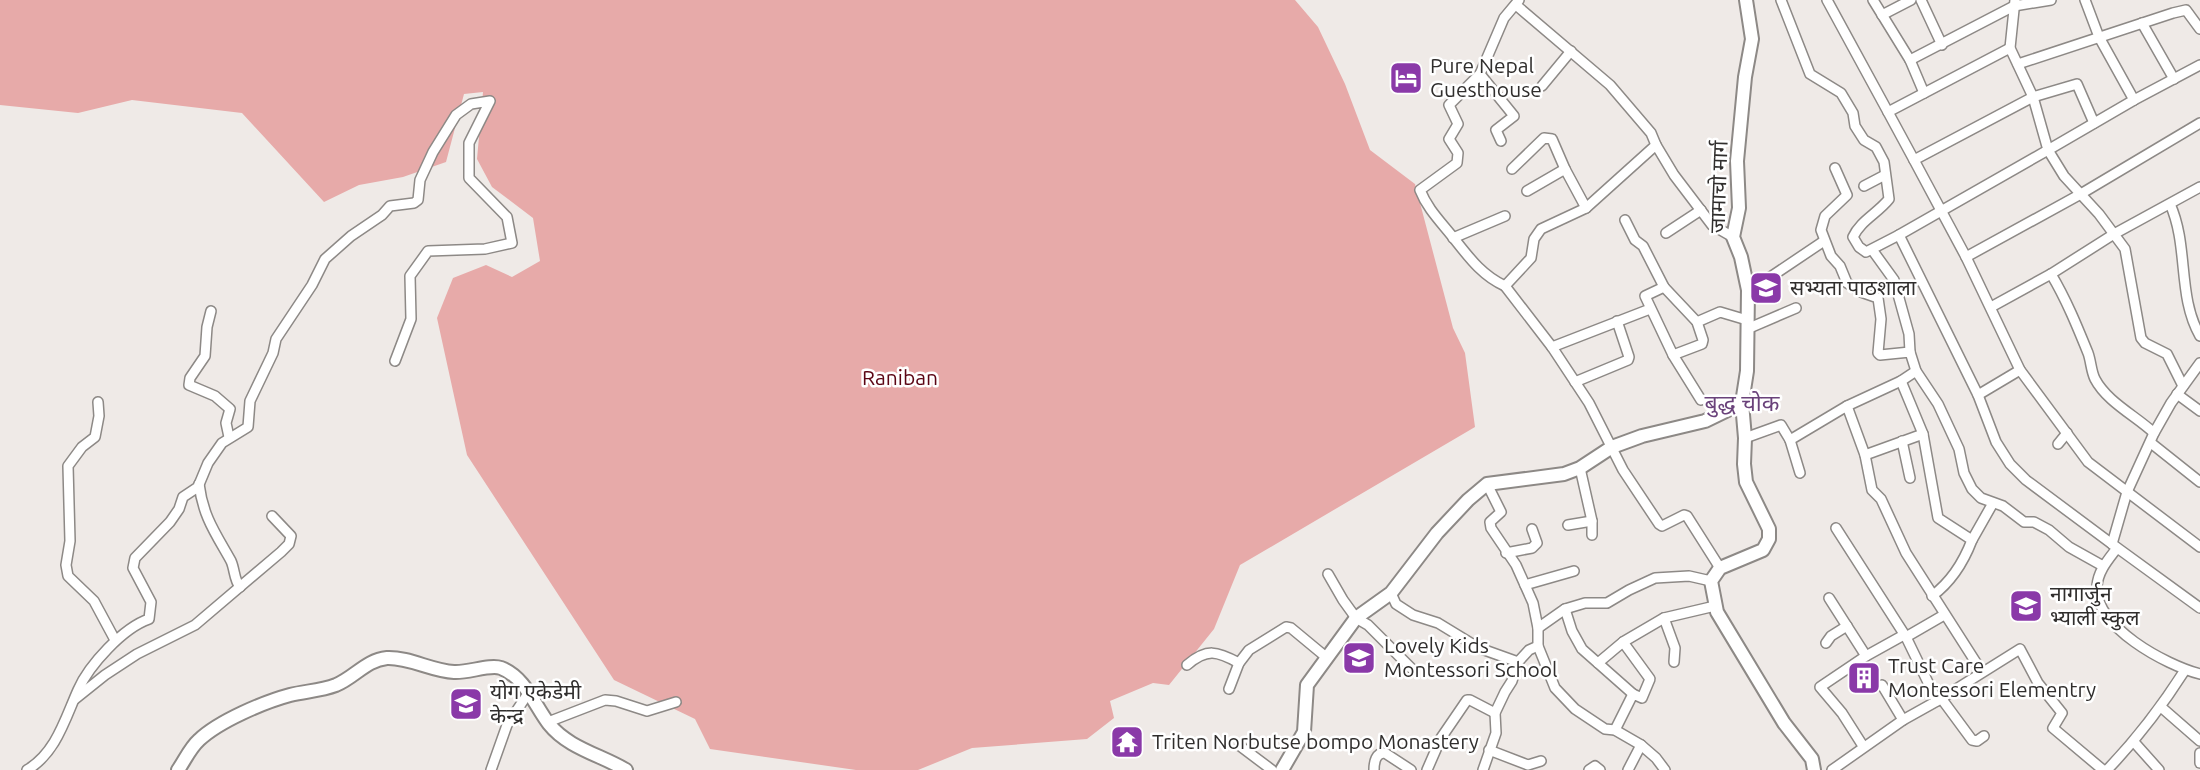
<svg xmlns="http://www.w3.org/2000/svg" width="2200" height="770" font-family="Ubuntu,'Noto Sans Devanagari',sans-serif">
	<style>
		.green { fill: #e7aaa9 }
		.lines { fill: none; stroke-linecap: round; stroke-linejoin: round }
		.street-casing { stroke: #8d8986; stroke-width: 12 }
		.secondary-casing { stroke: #8d8986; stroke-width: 16 }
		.street { stroke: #fff; stroke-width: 9 }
		.secondary { stroke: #fff; stroke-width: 12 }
		.labels { text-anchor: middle; stroke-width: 5; stroke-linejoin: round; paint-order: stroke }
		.poi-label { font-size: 21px; fill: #302e2d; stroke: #fff; text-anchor: start }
		.street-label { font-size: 21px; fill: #302e2d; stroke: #fff }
		.park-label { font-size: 21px; fill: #5b0514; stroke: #fff }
		.neighbourhood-label { font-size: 23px; fill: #6a427a; stroke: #fff }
	</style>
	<rect width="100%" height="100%" fill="#efeae7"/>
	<!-- green -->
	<path class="green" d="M0,0H1295L1318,27L1345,84L1370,150L1415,184L1453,328L1465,353L1475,427L1240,565L1214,629L1169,685L1153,683L1110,701L1114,718L1087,739L972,748L918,770H856L710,749L695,719L614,680L467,455L437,318L453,278L486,265L512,277L540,261L533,218L492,187L477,159L483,92L464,94L446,162L403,177L359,185L324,202L242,113L132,100L78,113L0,105Z"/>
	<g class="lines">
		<defs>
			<g id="street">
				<path d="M1519,0L1504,18L1480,74L1449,105L1458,124L1449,139L1458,153L1457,163L1420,190C1427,208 1440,221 1452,236C1468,256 1481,275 1505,286L1552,347L1589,403L1623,470L1659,524L1662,526L1684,515L1687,516L1720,568"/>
				<path d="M1781,0L1810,74L1841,93L1853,113L1855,126L1864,140L1876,147L1884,162L1889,199C1878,213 1860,221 1853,237L1859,247L1866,252L1899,235"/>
				<path d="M1827,0L1888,112"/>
				<path d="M1873,0L1910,60L1924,93"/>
				<path d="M1921,0L1942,45"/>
				<path d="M2015,0L2010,48L2033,97L2048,150L1899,235L1978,395L1996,442L2010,464L2026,480L2112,544"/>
				<path d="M2085,0L2099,37L2134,100"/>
				<path d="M1516,5L1610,85L1651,133L1656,145L1674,175L1712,225L1733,237"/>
				<path d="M1882,15L1911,0"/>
				<path d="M2142,23L2174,79"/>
				<path d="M1910,60L2014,6L2051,0"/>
				<path d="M2018,64L2173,13L2186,10L2200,29"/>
				<path d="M1480,74L1514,116L1496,130L1501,141"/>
				<path d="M1542,86L1571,51"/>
				<path d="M2094,123L2077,84L2033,97L1914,160L1966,257L2020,370L2088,462L2200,547"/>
				<path d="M1914,160L1888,112L2010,48"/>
				<path d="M1835,168L1847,195L1825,216L1821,230L1831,256L1840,266L1847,283L1861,292L1878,298L1881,319L1878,353L1880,355L1910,352L1916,371L1938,404L1959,449L1964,473L1972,489L1981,498L2003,506L2024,522H2034L2049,530L2069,547L2103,566"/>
				<path d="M1512,169L1544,138L1552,139L1565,169"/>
				<path d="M1864,186L1885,175"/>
				<path d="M1527,191L1565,169L1586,208"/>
				<path d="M2170,204C2189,246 2177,296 2200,336"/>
				<path d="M1625,220L1635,240L1643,246L1664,287L1697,322L1703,340L1702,344L1673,355"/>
				<path d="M1666,233L1701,210"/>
				<path d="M1453,238L1505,216"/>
				<path d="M1873,251L1894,280L1909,334L1910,352"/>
				<path d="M1966,257L2079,195L2200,123"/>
				<path d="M2051,274C2066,299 2077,326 2088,353C2091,361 2091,371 2095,379C2107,402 2136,416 2154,433"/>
				<path d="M1505,286L1531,258L1534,239L1541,229L1586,208L1656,145"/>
				<path d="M1664,287L1645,296L1673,355L1701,400"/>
				<path d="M1748,290L1760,284L1824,241"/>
				<path d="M1991,307L2051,274L2114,234L2200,187"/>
				<path d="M211,311L207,327L205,356L190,378L189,385L215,396L230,409L226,423L229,437"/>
				<path d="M1697,322L1720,312L1747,320"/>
				<path d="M1747,329L1796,308"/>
				<path d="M1552,347L1650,309"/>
				<path d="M2200,363L2171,403L2154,433L2127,492L2112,544L2200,608"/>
				<path d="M1575,382L1628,360L1629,357L1617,321"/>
				<path d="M2183,386L2167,354L2145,343L2141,338L2125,249L2099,214L2064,176L2048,150L2134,100L2200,65"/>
				<path d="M2177,394L2200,411"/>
				<path d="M1978,395L2020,370"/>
				<path d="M98,402L99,416L95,437L82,447L68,466L70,541L66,565L68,576L94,601L115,640"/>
				<path d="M1847,406L1901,381L1916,371"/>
				<path d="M1923,434L1938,518L1972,540C1964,561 1951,582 1932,596"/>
				<path d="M1745,438L1781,425L1790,440L1847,406L1865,455L1872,490L1881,499L1906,553L1982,672"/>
				<path d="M1790,440L1800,473"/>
				<path d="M1902,441L1910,478"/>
				<path d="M2151,443L2200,482"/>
				<path d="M2058,444L2067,433"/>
				<path d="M1865,455L1923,434L1901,381"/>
				<path d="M1580,468L1592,521V535"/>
				<path d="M199,484C203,517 216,534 231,561C235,570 234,580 240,587"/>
				<path d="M1487,484L1501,512L1490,522L1491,528L1516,565L1533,603L1538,628V646L1555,688L1575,709L1605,729L1615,730L1641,745L1628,770"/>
				<path d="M1568,525L1592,521"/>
				<path d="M1836,528L1906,637L1937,701"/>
				<path d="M1972,540L1993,503"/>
				<path d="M2117,548C2108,560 2098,571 2097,586C2094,627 2166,665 2200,674"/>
				<path d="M1506,553L1532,548L1537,543L1532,529"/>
				<path d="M1328,574L1343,600L1356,618L1368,625L1411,668"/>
				<path d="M1525,585L1574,571"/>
				<path d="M1391,593L1396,604L1413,615L1438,623L1479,648L1518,662"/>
				<path d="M1829,598L1866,656"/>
				<path d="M1565,609L1585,603H1607L1629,590L1655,578L1689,576L1711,581"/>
				<path d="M1664,618L1675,648L1674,662"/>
				<path d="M1538,628L1565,609L1572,631L1582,649L1633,694"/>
				<path d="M1826,643L1831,636L1847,626"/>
				<path d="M1598,663L1623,642L1664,618L1715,606"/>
				<path d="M1187,665C1207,648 1217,651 1239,663"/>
				<path d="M1882,685L1903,720"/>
				<path d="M1229,689L1239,663L1249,650L1286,627L1291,628L1326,657"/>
				<path d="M1941,698L1972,740L1977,741L1984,736"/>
				<path d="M75,699L105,675L137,654L195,625L281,552L289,544L291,536L272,516"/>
				<path d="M2161,707L2200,741"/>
				<path d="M548,722L605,700L616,701L647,711L676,702"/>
				<path d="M1615,730L1633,694L1642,698L1650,679L1623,642"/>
				<path d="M2134,742L2159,770"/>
				<path d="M1641,745L1656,758L1665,770"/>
				<path d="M1240,746L1272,770"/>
				<path d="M1863,746L1842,713L1820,687L1866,656L1902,636L1906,637L1944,615"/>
				<path d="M1489,750L1528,765L1541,761"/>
				<path d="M2200,753V763"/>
				<path d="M27,770C56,753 65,719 78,690C89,665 123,628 149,619L151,602L133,568L135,558L170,522L179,509L183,497L198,487L208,463L222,443L248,427L250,401L273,353L276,339L312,285L325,259L351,236L382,215L390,206L414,203L418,200L420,180L433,152L456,115L471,104L490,101L469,143V178L507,217L512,243L485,249L428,251L410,276L411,319L395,361"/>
				<path d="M491,770L507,725L529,692"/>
				<path d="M1374,770C1374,762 1376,752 1385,753L1411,770"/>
				<path d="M1427,770L1441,738L1467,700H1470L1495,713"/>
				<path d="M1483,770L1496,733L1495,713L1505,692L1512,681L1518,662L1529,650L1538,646"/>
				<path d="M1589,770L1595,766L1600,770"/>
				<path d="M1832,770L1903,720L1937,701L2020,649L2038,683L2062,713L2053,728L2103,770"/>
				<path d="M2107,770C2137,739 2162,706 2185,670"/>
			</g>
			<g id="secondary">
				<path d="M1746,0L1752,39L1745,77L1737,161L1739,208L1733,237L1741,257L1748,290L1747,371L1742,403L1745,438L1744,464L1746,482L1769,529V539L1763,550L1720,568L1711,581L1717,612L1784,723L1812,759L1814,770"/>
				<path d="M178,770C185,760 190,748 199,740C219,721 264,702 290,695C306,691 320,691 336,685C355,677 366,660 387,658C409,657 432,671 454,672C468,673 490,664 501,668C525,677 535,706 549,724C568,748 601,755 626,770"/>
				<path d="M1282,770L1304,732L1307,685L1356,618L1391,593L1437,533L1468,500L1487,484L1564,474L1580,468L1612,447L1642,436L1705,421L1742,403"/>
			</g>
		</defs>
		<!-- street casing -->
		<use href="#street" class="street-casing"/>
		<!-- secondary casing -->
		<use href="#secondary" class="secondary-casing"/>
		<!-- street -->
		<use href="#street" class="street"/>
		<!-- secondary -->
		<use href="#secondary" class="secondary"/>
	</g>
	<!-- icons -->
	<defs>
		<symbol id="hotel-square" viewBox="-11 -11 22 22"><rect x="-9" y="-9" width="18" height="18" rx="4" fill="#8a39a8" stroke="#fff"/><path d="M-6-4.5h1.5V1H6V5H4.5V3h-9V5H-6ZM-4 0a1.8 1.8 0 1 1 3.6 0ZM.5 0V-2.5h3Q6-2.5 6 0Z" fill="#fff"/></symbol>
		<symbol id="school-square" viewBox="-11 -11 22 22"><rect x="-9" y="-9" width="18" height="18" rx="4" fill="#8a39a8" stroke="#fff"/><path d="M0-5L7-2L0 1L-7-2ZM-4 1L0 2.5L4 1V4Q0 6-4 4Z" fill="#fff"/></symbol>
		<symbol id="building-square" viewBox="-11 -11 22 22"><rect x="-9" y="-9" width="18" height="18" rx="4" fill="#8a39a8" stroke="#fff"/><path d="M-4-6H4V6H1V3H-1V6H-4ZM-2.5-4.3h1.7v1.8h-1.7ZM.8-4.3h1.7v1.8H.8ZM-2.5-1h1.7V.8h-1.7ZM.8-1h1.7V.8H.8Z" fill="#fff"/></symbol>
		<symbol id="temple-square" viewBox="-11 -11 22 22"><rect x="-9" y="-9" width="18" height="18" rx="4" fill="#8a39a8" stroke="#fff"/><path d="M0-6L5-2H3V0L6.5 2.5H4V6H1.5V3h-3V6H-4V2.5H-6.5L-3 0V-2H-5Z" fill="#fff"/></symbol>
	</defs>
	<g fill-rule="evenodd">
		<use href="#hotel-square" x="1387" y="59" width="38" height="38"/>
		<use href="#school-square" x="1747" y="269" width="38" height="38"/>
		<use href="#school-square" x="2007" y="587" width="38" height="38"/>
		<use href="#school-square" x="1340" y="639" width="38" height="38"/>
		<use href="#building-square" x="1845" y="659" width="38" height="38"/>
		<use href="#school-square" x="447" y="685" width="38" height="38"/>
		<use href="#temple-square" x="1108" y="723" width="38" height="38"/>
	</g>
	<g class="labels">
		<!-- poi labels -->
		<g class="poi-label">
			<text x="1430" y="73">Pure Nepal<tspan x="1430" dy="24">Guesthouse</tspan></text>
			<text x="1790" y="295">सभ्यता पाठशाला</text>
			<text x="2050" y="601">नागार्जुन<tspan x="2050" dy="24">भ्याली स्कुल</tspan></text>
			<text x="1384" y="653">Lovely Kids<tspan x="1384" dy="24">Montessori School</tspan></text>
			<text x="1888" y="673">Trust Care<tspan x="1888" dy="24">Montessori Elementry</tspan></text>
			<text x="490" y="699">योग एकेडेमी<tspan x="490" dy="24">केन्द्र</tspan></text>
			<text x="1152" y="749">Triten Norbutse bompo Monastery</text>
		</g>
		<!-- street labels -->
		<g class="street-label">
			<text transform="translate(1719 187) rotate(-88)" y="7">जामाचो मार्ग</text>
		</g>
		<!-- park labels -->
		<g class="park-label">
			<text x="900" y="385">Raniban</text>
		</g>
		<!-- neighbourhood labels -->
		<g class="neighbourhood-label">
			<text x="1742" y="411">बुद्ध चोक</text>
		</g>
	</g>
</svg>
